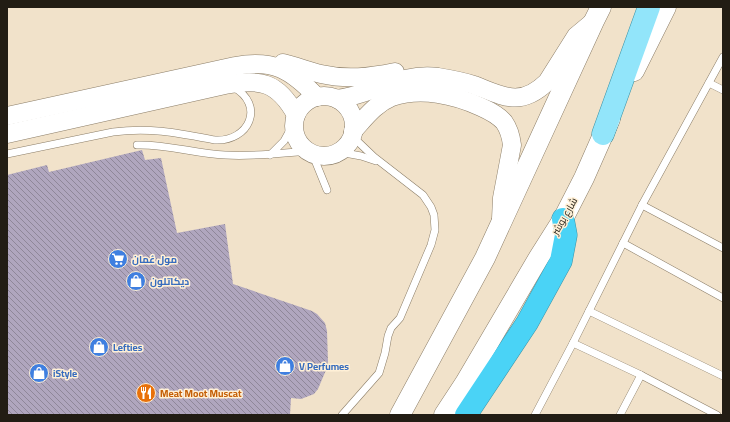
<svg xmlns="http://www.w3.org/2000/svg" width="730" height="422" font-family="Georgia,Cairo,serif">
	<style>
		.building { fill: url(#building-back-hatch) }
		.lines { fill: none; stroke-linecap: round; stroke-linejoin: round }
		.service-casing { stroke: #8c7e68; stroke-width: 8 }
		.tertiary-casing { stroke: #8c7e68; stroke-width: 19 }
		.secondary-casing { stroke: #8c7e68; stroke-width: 21 }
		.primary-casing { stroke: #3c93a7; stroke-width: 23 }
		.motorway-casing { stroke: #3c93a7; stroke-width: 23 }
		.service { stroke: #fff; stroke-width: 7 }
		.tertiary { stroke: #fff; stroke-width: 18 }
		.secondary { stroke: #fff; stroke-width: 20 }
		.primary { stroke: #92e5fa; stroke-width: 22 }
		.motorway { stroke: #4ad3f6; stroke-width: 22 }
		.labels { text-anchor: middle; stroke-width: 3; stroke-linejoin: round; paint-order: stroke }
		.street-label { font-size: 10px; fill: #221d14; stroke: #fff0d7 }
		.shop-label { font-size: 10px; font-weight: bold; fill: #366cbe; stroke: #fff0d7; text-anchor: start }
		.food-label { font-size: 10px; font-weight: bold; fill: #c56008; stroke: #fff0d7; text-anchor: start }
	</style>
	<defs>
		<pattern id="building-back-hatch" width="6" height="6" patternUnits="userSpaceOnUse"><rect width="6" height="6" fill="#b0a6be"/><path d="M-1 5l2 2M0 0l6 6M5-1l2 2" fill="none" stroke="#8f8799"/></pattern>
	</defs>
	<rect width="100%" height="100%" fill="#f1e2ca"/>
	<!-- building -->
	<path class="building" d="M142,150L145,160L161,158L177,233L225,224L233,284L312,311L317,314L325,323L327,331L328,362L326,370L318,389L314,394L301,399L291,398L290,415H7V175L47,165L49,172Z"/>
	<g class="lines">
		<defs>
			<g id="service">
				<path d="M709,83L723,90"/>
				<path d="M137,145C167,144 196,154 225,155C254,157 281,153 309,151"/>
				<path d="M339,152L361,156L376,161"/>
				<path d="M312,153L327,190"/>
				<path d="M7,154L113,132C150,127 178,133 215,140C249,142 266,105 233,87"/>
				<path d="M270,155L284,141L294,123"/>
				<path d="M642,205L723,248"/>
				<path d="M623,243L723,298"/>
				<path d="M589,311L723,376"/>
				<path d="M573,343L641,375L717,415"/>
				<path d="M342,415L379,373L385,353L388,336L391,328L400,318L431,245L435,230L434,215L431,207L423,195L374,157L352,136"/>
				<path d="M535,415L573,343L642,205L723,57"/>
				<path d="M620,415L641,375"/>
			</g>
			<g id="tertiary">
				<path d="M283,63C296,66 308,71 321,74C347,80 370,77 395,72"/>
				<circle cx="324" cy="126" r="30"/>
				<path d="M337,99C373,95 399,72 438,77C450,79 462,81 474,85C503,96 520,108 547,82L576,36L594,21"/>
				<path d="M7,116L235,66C274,59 291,70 317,97"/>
				<path d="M353,131C365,118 375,104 392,97C421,87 455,95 481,107C490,111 498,115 504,122C509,129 511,137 512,145L502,198L501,219"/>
				<path d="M7,134L225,85C260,78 278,82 296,115"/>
			</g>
			<g id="secondary">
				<path d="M634,71L666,7"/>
				<path d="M400,415L485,258L594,21L601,7"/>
				<path d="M444,415L465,383L539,257L563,219L584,178L610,119"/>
			</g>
			<path id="primary" d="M603,134L649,7"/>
			<path id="motorway" d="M466,415L527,323L561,261L566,235L563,219"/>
		</defs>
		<!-- service casing -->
		<use href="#service" class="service-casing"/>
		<!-- tertiary casing -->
		<use href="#tertiary" class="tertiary-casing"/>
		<!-- secondary casing -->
		<use href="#secondary" class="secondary-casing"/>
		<!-- primary casing -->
		<use href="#primary" class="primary-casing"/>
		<!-- motorway casing -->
		<use href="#motorway" class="motorway-casing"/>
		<!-- service -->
		<use href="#service" class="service"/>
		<!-- tertiary -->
		<use href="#tertiary" class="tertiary"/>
		<!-- secondary -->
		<use href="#secondary" class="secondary"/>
		<!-- primary -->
		<use href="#primary" class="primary"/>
		<!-- motorway -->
		<use href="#motorway" class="motorway"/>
	</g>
	<!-- icons -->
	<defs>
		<symbol id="supermarket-disc" viewBox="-11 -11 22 22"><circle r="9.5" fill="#3f7fe0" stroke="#fff0d7"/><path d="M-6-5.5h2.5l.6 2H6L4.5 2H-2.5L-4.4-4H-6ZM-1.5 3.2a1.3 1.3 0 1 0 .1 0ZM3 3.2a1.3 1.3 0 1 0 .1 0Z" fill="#fff"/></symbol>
		<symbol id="shop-disc" viewBox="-11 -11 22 22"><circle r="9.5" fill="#3f7fe0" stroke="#fff0d7"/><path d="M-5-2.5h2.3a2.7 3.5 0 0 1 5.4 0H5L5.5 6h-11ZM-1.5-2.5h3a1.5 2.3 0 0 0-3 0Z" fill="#fff"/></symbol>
		<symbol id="restaurant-disc" viewBox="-11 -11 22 22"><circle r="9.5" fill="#e8710a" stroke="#fff0d7"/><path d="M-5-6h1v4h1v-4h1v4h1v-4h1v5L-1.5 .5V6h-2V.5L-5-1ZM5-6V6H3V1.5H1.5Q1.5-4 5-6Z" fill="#fff"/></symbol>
	</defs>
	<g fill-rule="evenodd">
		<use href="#supermarket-disc" x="107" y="248" width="22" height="22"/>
		<use href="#shop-disc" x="125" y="270" width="22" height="22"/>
		<use href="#shop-disc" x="88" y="336" width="22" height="22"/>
		<use href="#shop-disc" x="274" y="355" width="22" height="22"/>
		<use href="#shop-disc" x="28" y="362" width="22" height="22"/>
		<use href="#restaurant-disc" x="135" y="382" width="22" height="22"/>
	</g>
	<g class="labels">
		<!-- street labels -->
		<g class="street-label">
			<text transform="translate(564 216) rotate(-60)" y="4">شارع بوشر</text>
		</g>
		<!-- shop labels -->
		<g class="shop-label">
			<text x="132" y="263">مول عُمان</text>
			<text x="150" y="285">ديكاتلون</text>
			<text x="113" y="351">Lefties</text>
			<text x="299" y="370">V Perfumes</text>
			<text x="53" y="377">iStyle</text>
		</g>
		<!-- food labels -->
		<g class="food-label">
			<text x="160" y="397">Meat Moot Muscat</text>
		</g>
	</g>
	<!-- border -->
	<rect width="730" height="422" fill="none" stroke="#221d14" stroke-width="16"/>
</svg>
